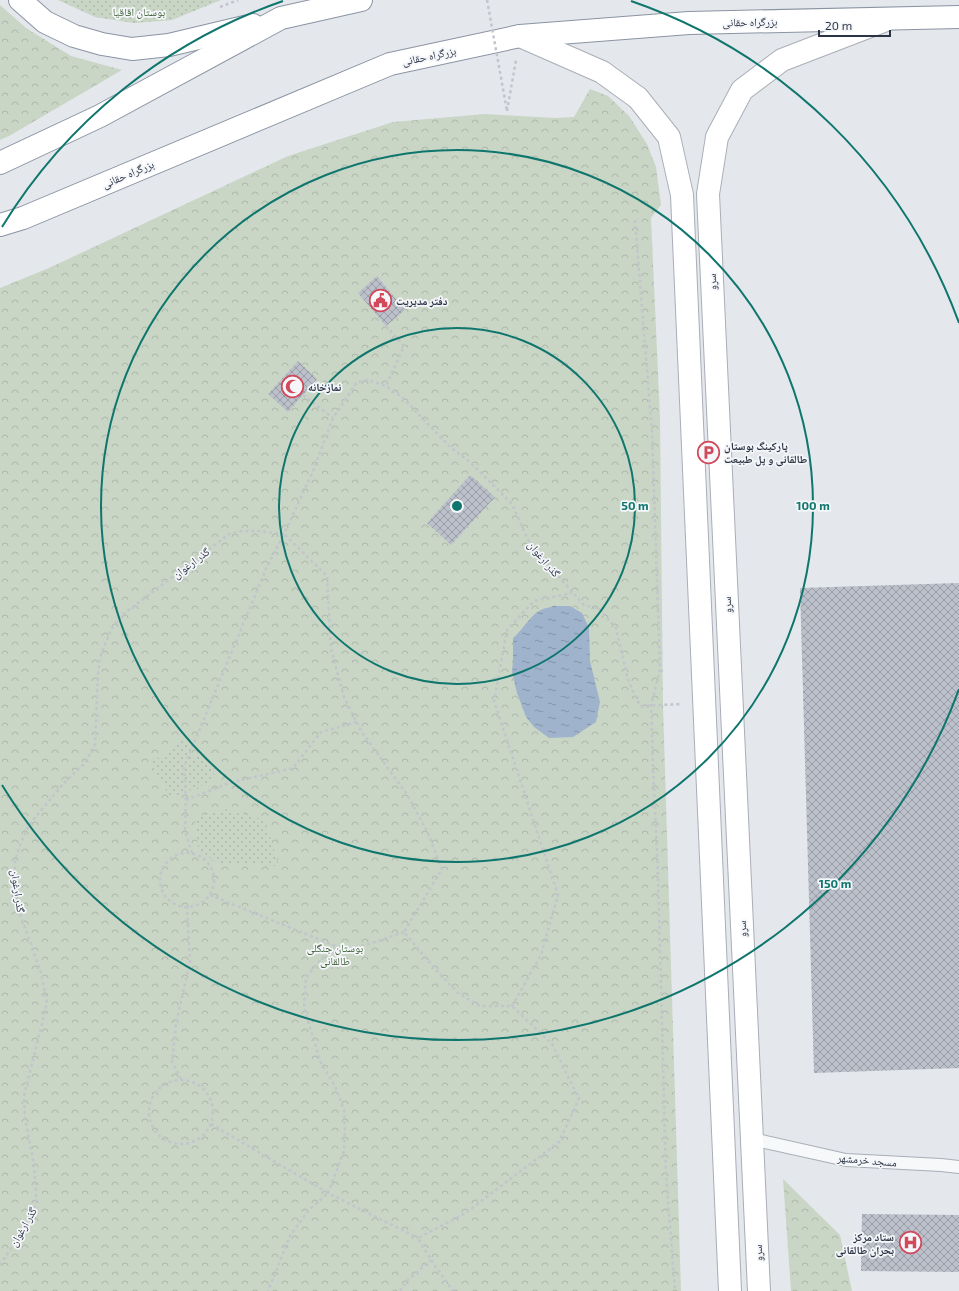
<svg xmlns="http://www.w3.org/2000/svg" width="959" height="1291" font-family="'Exo 2','Noto Naskh Arabic',sans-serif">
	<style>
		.forest { fill: url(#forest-crowns) }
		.park { fill: url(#park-dots) }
		.water { fill: url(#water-ripples) }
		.building { fill: url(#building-cross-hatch) }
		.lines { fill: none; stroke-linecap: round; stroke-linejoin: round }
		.lane-casing { stroke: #a9aeb7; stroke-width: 14 }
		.secondary-casing { stroke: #a9aeb7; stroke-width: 24 }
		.highway-casing { stroke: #8b94a3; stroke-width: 24 }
		.path { stroke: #c2c5cb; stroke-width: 2.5; stroke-dasharray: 3 3; stroke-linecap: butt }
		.lane { stroke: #f7f8fa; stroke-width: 12 }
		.secondary { stroke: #fff; stroke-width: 22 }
		.highway { stroke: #fff; stroke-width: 22 }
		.path-bridge { stroke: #c2c5cb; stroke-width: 2.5; stroke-dasharray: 3 3; stroke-linecap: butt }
		.ring { fill: none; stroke: #0f766e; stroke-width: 2 }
		.labels { text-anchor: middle; stroke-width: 3.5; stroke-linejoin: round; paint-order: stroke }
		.park-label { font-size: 11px; fill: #3f6138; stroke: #f4f6f9 }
		.street-label { font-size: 11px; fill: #2b3445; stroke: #f4f6f9 }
		.poi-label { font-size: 11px; font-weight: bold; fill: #2b3445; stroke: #f4f6f9; text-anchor: start }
		.centre { fill: #0f766e; stroke: #f4f6f9; stroke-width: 2 }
		.ring-label { font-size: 12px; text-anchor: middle; font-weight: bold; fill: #0f766e; stroke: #f4f6f9; stroke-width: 3.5; stroke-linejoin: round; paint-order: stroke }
	</style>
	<defs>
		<pattern id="forest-crowns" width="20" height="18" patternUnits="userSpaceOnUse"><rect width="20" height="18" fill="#c9d6c5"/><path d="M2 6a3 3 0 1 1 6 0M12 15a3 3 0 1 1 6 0" fill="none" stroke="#adb8ab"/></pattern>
		<pattern id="park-dots" width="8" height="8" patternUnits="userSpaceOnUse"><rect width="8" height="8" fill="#c9d6c5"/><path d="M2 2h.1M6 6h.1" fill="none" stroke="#adb8ab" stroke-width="1.8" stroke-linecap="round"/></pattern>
		<pattern id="water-ripples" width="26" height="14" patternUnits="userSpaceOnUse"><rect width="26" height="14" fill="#9fb4cc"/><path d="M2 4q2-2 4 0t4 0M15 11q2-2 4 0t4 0" fill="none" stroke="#8293a7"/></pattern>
		<pattern id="building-cross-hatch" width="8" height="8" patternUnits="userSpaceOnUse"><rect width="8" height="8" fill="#bbc0ca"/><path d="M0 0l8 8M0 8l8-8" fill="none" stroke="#989da6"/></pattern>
	</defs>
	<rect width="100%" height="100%" fill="#e4e7ec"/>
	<!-- forest -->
	<g class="forest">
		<path d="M0,5L26,28L71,56L122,70L9,136L0,140Z"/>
		<path d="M590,89L608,96L629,116L647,144L656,167L661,205L651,218L660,418L663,705L681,1291H0V288L49,268L288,156L393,122L485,114L555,118L574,117Z"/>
		<path d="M783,1179L840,1235L852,1291H791Z"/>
	</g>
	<!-- park -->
	<g class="park">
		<path d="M58,0H221L172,20L134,23L95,17Z"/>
		<path d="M193,739L190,756L213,758L214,781L170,798L151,763L183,740Z"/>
		<path d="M228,809L265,820L279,866L216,863L198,848L195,817Z"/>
	</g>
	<!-- water -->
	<path class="water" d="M553,606H570L582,613L589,628L590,661L600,702L596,722L573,737L549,738L534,727L526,717L517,693L512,672L513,661V638C523,630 529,616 541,610C544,608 549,608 553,606Z"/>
	<!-- building -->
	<g class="building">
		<path d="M377,276L405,310L386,326L358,293Z"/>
		<path d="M298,361L317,379L288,412L268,394Z"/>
		<path d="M470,475L495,497L451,545L427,523Z"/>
		<path d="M959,583V1068L814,1073L800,588Z"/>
		<path d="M862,1214L959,1215V1272L861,1271Z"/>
	</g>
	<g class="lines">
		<defs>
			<path id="lane" d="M752,1139L846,1160L941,1165L959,1167"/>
			<g id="secondary">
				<path d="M520,36L602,72L638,98L669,137L682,195L730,1291"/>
				<path d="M759,1291L708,194L717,137L742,90L782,60L886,20"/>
			</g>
			<g id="highway">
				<path d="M20,0L45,22L74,36L102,44L132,49L169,45L253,25"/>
				<path d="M0,163L100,116L281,18L361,0"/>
				<path d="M0,225L23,218L390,64L520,36L689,23L959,17"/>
			</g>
		</defs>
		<!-- lane casing -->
		<use href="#lane" class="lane-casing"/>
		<!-- secondary casing -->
		<use href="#secondary" class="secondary-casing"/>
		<!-- highway casing -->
		<use href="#highway" class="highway-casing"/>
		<!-- path -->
		<g class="path">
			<path d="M220,7L238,0"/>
			<path d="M507,111L516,60"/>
			<path d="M635,220L652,432L660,670L651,705L653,766L658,875L666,1174L675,1291"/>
			<path d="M386,326L404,346L386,386"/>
			<path d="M303,395L333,418"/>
			<path d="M186,800L184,767L266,569L284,534L327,576L331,649L344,697L361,731L406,793L427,831L442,869L404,932L434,968L458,993L480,1006H512L552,1044L579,1099L559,1142L464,1214L418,1238L431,1260L453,1291"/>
			<path d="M192,853L185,832L186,800L229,783L293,768L321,732L357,722"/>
			<circle cx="187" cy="880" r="27"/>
			<path d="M210,895L345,950"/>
			<path d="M404,932L369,944L325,955L306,977L304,1008L321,1063L335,1086L344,1110L345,1130L344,1151L328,1193L418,1238"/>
			<path d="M512,1006L541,955L558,895L494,701L507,630L534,601L572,593"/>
			<path d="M181,1079L172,1062L176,1023L190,962L187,907"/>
			<circle cx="181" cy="1112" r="32"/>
			<path d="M211,1124L328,1193L309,1210L291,1234L268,1291"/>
			<path d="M0,1265L22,1232L36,1204V1188L33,1159L25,1119L24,1096L47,1003L41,973L18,908L15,884V862L20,845L29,825L63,784L85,763L95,744L98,674L101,654L112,628L121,616L229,534L242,531H258L284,534L313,471L333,418L357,382L368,380L386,386L403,398L449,446L471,463L512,504L528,540L573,593L584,605L599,609L616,628L628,680L640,706L682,704"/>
			<path d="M400,1291L407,1281L431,1260"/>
		</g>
		<!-- lane -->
		<use href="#lane" class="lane"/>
		<!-- secondary -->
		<use href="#secondary" class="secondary"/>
		<!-- highway -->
		<use href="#highway" class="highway"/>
		<!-- path-bridge -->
		<path class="path-bridge" d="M487,0L507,111"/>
	</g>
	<!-- distance rings -->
	<g class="ring">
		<circle cx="457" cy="506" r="178"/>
		<circle cx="457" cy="506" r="356"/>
		<path d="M959 689A534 534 0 0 1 2 785M2 227A534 534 0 0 1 283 1M631 1A534 534 0 0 1 959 323"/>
	</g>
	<!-- icons -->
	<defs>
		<symbol id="civic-ring" viewBox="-11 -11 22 22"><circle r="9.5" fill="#f4f6f9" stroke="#d1495b" stroke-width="1.5"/><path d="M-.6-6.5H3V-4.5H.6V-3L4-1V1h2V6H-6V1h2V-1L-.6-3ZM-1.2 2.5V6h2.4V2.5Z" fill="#d1495b"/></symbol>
		<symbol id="mosque-ring" viewBox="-11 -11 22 22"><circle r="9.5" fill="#f4f6f9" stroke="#d1495b" stroke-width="1.5"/><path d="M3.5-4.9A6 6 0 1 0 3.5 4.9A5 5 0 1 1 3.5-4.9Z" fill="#d1495b"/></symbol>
		<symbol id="parking-ring" viewBox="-11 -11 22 22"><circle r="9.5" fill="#f4f6f9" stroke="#d1495b" stroke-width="1.5"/><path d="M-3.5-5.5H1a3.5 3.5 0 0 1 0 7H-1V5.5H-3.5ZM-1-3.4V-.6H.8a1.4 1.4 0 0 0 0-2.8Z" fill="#d1495b"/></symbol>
		<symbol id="hospital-ring" viewBox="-11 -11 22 22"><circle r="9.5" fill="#f4f6f9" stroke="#d1495b" stroke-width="1.5"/><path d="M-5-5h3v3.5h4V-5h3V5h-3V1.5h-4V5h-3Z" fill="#d1495b"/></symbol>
	</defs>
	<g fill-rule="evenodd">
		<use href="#civic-ring" x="368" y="288" width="25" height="25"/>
		<use href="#mosque-ring" x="280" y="374" width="25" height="25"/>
		<use href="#parking-ring" x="696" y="440" width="25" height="25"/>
		<use href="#hospital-ring" x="898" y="1230" width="25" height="25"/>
	</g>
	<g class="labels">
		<!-- park labels -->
		<g class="park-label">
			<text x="139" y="16">بوستان اقاقیا</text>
			<text x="335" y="952">بوستان جنگلی<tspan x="335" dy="13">طالقانی</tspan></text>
		</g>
		<!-- street labels -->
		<g class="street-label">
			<text transform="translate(750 22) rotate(-1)" y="4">بزرگراه حقانی</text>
			<text transform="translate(429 56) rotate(-12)" y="4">بزرگراه حقانی</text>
			<text transform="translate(128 174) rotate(-23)" y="4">بزرگراه حقانی</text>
			<text transform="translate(712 282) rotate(-93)" y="4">سرو</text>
			<text transform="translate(544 559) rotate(50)" y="4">گذر ارغوان</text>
			<text transform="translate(191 563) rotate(-37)" y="4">گذر ارغوان</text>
			<text transform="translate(727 605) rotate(-93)" y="4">سرو</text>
			<text transform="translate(18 891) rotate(82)" y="4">گذر ارغوان</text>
			<text transform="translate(742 929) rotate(-93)" y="4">سرو</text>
			<text transform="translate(867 1160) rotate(5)" y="4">مسجد خرمشهر</text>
			<text transform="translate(23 1227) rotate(-60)" y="4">گذر ارغوان</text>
			<text transform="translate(758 1253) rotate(-93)" y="4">سرو</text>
		</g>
		<!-- poi labels -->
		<g class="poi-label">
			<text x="396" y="305">دفتر مدیریت</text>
			<text x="308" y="391">نمازخانه</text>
			<text x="724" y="450">پارکینگ بوستان<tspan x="724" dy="13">طالقانی و پل طبیعت</tspan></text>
			<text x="894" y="1241" text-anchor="end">ستاد مرکز<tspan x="894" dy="13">بحران طالقانی</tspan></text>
		</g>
	</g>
	<circle cx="457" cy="506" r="6" class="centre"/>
	<g class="ring-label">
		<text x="635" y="510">50 m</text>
		<text x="813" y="510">100 m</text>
		<text x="835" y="888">150 m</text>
	</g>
	<!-- scale -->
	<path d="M819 30v6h71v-6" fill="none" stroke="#2b3445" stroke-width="2"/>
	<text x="825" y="30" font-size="12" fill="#2b3445" stroke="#f4f6f9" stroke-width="3" paint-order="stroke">20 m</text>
</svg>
